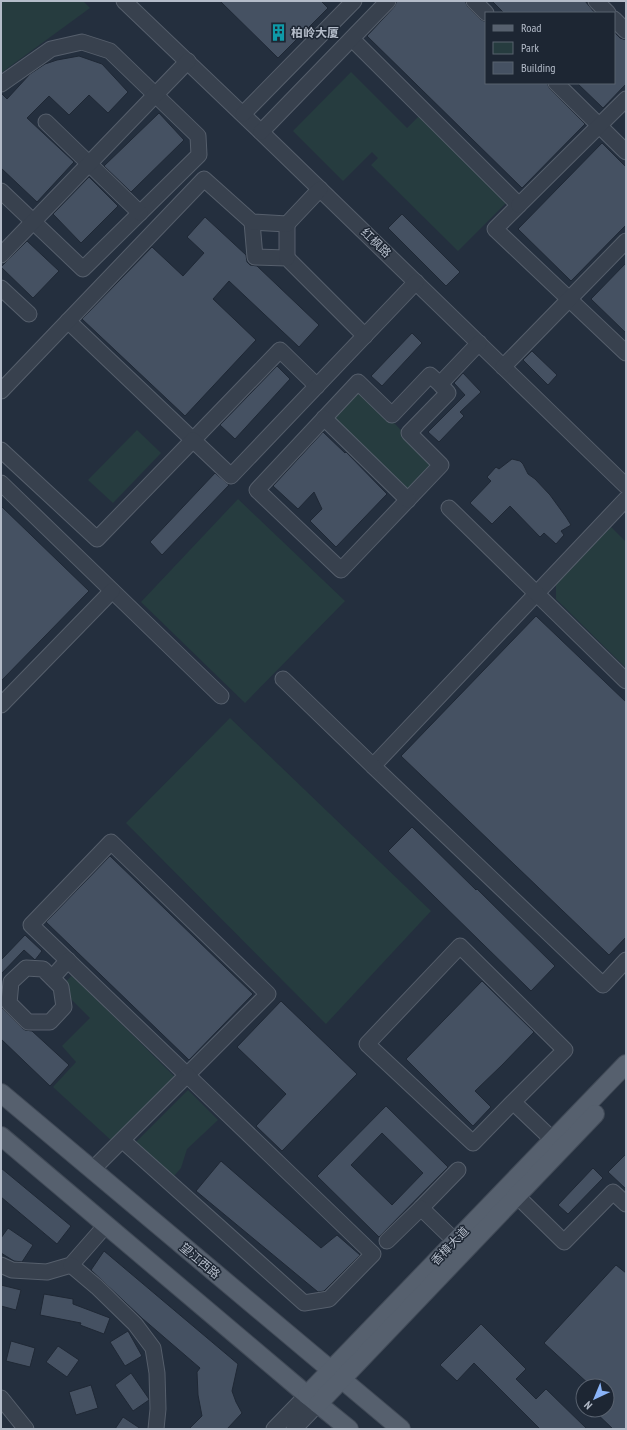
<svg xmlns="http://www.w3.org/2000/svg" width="627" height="1430" font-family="'PT Sans Narrow','Noto Sans SC',sans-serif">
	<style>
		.green { fill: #263c3f }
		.building { fill: #455162; stroke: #1f2835; fill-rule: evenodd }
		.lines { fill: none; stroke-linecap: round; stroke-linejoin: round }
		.minor-casing { stroke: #565f6c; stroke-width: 17 }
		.major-casing { stroke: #414a57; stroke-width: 20 }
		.minor { stroke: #38414e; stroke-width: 15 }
		.major { stroke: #56606e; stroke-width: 18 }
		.labels { text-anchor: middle; stroke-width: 3; stroke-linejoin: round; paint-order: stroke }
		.poi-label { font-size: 12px; font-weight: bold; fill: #b4bcc9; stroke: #1d2633; text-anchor: start }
		.street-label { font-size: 12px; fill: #b4bcc9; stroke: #1d2633 }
	</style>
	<rect width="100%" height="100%" fill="#242f3e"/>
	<!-- green -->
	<g class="green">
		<path d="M1,1H83L90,8L1,73Z"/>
		<path d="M351,72L407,128L419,116L506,203L458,251L371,165L378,158L372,152L343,181L293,131Z"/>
		<path d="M358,386L434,464L406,492L330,417Z"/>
		<path d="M137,430L161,453L113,503L88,480Z"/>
		<path d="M238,499L345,601L245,703L141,602Z"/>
		<path d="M611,527L626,542V668L556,599V584Z"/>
		<path d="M230,718L431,911L326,1024L126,823Z"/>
		<path d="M72,975L176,1078L113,1142L53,1087L76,1062L62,1046L90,1018L68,996L65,983Z"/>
		<path d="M188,1090L218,1120L187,1149L181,1168L173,1177L136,1142Z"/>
	</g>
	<!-- building -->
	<g class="building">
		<path d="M220,1H321L328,8L278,58Z"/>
		<path d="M397,1H465L468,7L480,19L486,22V83H547L550,89L585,124L522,188L367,36L394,7Z"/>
		<path d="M492,1H585L595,13H504Z"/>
		<path d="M614,32L620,38L626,40V84L603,108L577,83H614Z"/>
		<path d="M79,56L102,64L128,92L108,113L89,95L69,115L49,96L27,118L74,162L37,202L1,168V93L7,99L30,74L45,64L57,60Z"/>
		<path d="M159,113L184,140L131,192L104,166Z"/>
		<path d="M602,143L626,167V225L571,281L518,229Z"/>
		<path d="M89,177L118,206L81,243L53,214Z"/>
		<path d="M402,214L460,272L446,286L388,228Z"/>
		<path d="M205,217L246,255L247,262L250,265L257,266L319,325L299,347L229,281L213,299L256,340L185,416L82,319L152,247L183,276L204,253L187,237Z"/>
		<path d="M27,241L59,271L33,298L1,267Z"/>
		<path d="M626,263V333L591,299Z"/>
		<path d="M412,333L422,343L382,386L371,376Z"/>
		<path d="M532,351L557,375L548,385L523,360Z"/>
		<path d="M277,366L290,379L235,439L220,425Z"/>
		<path d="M463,373L481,392L460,412L464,416L439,442L428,432L465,395L454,383Z"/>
		<path d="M323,432L345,453L346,452L387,494L336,547L310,521L322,509L314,492L298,509L273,486Z"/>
		<path d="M512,459L520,461L523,464L528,474L535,479L550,495L566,517L571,525L561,531L564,535L556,544L544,533L540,537L510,506L492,524L470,503L491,481L487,477L496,467L499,469Z"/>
		<path d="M215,473L229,485L162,555L150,542Z"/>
		<path d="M1,506L89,591L1,681Z"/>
		<path d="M536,616L626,702V937L609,955L401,756Z"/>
		<path d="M412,827L476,890L477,889L555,966L531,991L388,851Z"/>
		<path d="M110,856L253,994L189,1060L46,922Z"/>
		<path d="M25,935L42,951L35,960L24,950L1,974V960Z"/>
		<path d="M482,981L534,1032L502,1065L475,1091L491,1107L473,1126L406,1059Z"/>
		<path d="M281,1001L357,1074L282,1151L256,1126L286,1094L237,1047Z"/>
		<path d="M1,1007L22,1028L25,1030L32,1031L69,1065L50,1086L1,1039Z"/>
		<path d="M386,1106L448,1167L379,1237L317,1176ZM382,1133L423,1173L392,1205L351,1165Z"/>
		<path d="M626,1154V1189L608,1172Z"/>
		<path d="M221,1161L321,1248L337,1235L360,1255L324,1291L318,1292L196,1191Z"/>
		<path d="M1,1168L71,1226L57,1244L1,1197Z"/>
		<path d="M593,1168L603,1178L568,1214L558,1205Z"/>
		<path d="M8,1228L33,1245L22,1262L14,1261L1,1253V1238Z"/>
		<path d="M104,1251L238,1364L232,1391L236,1402L242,1413L227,1429H189L202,1416L198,1395L197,1372L200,1368L143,1319L91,1270Z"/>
		<path d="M616,1265L626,1273V1429H613L593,1410H607V1386H591L544,1343Z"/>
		<path d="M1,1285L21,1290L16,1310L1,1306Z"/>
		<path d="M44,1294L73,1299V1304L110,1318L104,1334L80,1325L81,1323L40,1315Z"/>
		<path d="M481,1324L526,1369L516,1379L536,1399L546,1389L587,1429H540L474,1363L457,1381L440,1365Z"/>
		<path d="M128,1331L142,1356L125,1366L110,1342Z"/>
		<path d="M11,1341L35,1348L30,1367L6,1361Z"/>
		<path d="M58,1346L79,1360L67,1377L46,1362Z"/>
		<path d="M131,1373L149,1399V1400L133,1411L115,1385Z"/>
		<path d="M91,1385L98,1408L76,1415L69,1392Z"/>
		<path d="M123,1417L141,1429H115Z"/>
	</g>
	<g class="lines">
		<defs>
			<g id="minor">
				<path d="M124,1L261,132L626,486"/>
				<path d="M474,1L486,13"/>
				<path d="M596,1L608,13"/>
				<path d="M614,19L626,31"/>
				<path d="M352,39L519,205L495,229L626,353"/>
				<path d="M556,83L626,152"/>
				<path d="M1,84L51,49L82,42L110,51L198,136L199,155L83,269L1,191"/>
				<path d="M243,114L354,1"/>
				<path d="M46,122L140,213"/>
				<path d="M261,132L388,1"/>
				<path d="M519,205L626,99"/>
				<path d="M252,222L255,257L287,258L365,336"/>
				<path d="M1,255L188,61"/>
				<path d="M287,258V224"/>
				<path d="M1,288L29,314"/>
				<path d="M68,321L193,440L280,350L317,386"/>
				<path d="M503,367L626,241"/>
				<path d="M440,384L430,375L392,415L358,382L257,490L341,570L441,465L409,433L448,393L440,384L479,343"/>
				<path d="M1,391L204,179L252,222L287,224L320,189"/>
				<path d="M324,418L408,500"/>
				<path d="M1,450L97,539L193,440L231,476L416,282"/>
				<path d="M1,483L221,696"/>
				<path d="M626,499L373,766L603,985L626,960"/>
				<path d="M449,508L626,681"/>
				<path d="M283,679L373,766"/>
				<path d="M1,705L112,591"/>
				<path d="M111,842L268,994L187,1075L31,925Z"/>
				<path d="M52,978L61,987L64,1007L50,1022H28L9,1003L11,982L26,968L43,969L52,978L68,960"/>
				<path d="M513,1102L473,1143L367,1044L460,946L565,1050L513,1102L553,1140"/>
				<path d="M92,1170L187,1075L373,1254L329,1299L304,1303L122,1140"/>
				<path d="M517,1196L564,1242L613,1192L626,1204"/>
				<path d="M421,1208L458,1170"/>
				<path d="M387,1241L421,1208L455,1241"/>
				<path d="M1,1265L12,1270L47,1272L71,1265L106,1225"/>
				<path d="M71,1265L97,1287L135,1324L153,1348L157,1373L158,1409L156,1429"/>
				<path d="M1,1398L26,1429"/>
				<path d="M274,1429L307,1395"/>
				<path d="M294,1429L318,1404"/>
			</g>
			<g id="major">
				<path d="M1,1093L401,1429"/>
				<path d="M1,1136L307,1395L349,1429"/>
				<path d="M307,1395L626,1064"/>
				<path d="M318,1404L595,1114"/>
			</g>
		</defs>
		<!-- minor casing -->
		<use href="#minor" class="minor-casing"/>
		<!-- major casing -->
		<use href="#major" class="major-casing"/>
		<!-- minor -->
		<use href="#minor" class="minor"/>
		<!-- major -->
		<use href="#major" class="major"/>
	</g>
	<!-- icons -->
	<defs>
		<symbol id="building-bare" viewBox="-9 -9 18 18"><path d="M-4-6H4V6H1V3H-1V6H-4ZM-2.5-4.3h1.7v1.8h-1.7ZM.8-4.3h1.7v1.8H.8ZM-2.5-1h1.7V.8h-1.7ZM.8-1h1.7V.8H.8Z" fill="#0f9aa8" stroke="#1d2633" stroke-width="2.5" paint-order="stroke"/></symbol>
	</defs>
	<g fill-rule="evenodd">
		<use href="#building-bare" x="266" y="20" width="25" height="25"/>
	</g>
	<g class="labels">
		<!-- poi labels -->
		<g class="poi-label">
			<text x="291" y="37">柏岭大厦</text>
		</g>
		<!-- street labels -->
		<g class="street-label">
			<text transform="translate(376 243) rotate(44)" y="4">红枫路</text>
			<text transform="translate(450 1246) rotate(-46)" y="4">香樟大道</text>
			<text transform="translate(200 1261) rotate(40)" y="4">望江西路</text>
		</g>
	</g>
	<!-- border -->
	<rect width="627" height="1430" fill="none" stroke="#b4bcc9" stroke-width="4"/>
	<!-- legend -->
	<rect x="485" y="12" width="130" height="72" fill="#1d2633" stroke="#59626f"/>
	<rect x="493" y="25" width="20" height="6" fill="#56606e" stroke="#59626f"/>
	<text x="521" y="32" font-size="12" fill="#b4bcc9">Road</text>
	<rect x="493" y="42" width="20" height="12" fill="#263c3f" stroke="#59626f"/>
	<text x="521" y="52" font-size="12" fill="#b4bcc9">Park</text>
	<rect x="493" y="62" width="20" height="12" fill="#455162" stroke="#59626f"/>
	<text x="521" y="72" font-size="12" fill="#b4bcc9">Building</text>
	<!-- north arrow -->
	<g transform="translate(595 1398) rotate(224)"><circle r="19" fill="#1d2633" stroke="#59626f"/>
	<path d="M0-3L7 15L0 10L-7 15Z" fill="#8ab4f8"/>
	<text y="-6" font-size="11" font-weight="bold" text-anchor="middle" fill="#b4bcc9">N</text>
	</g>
</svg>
